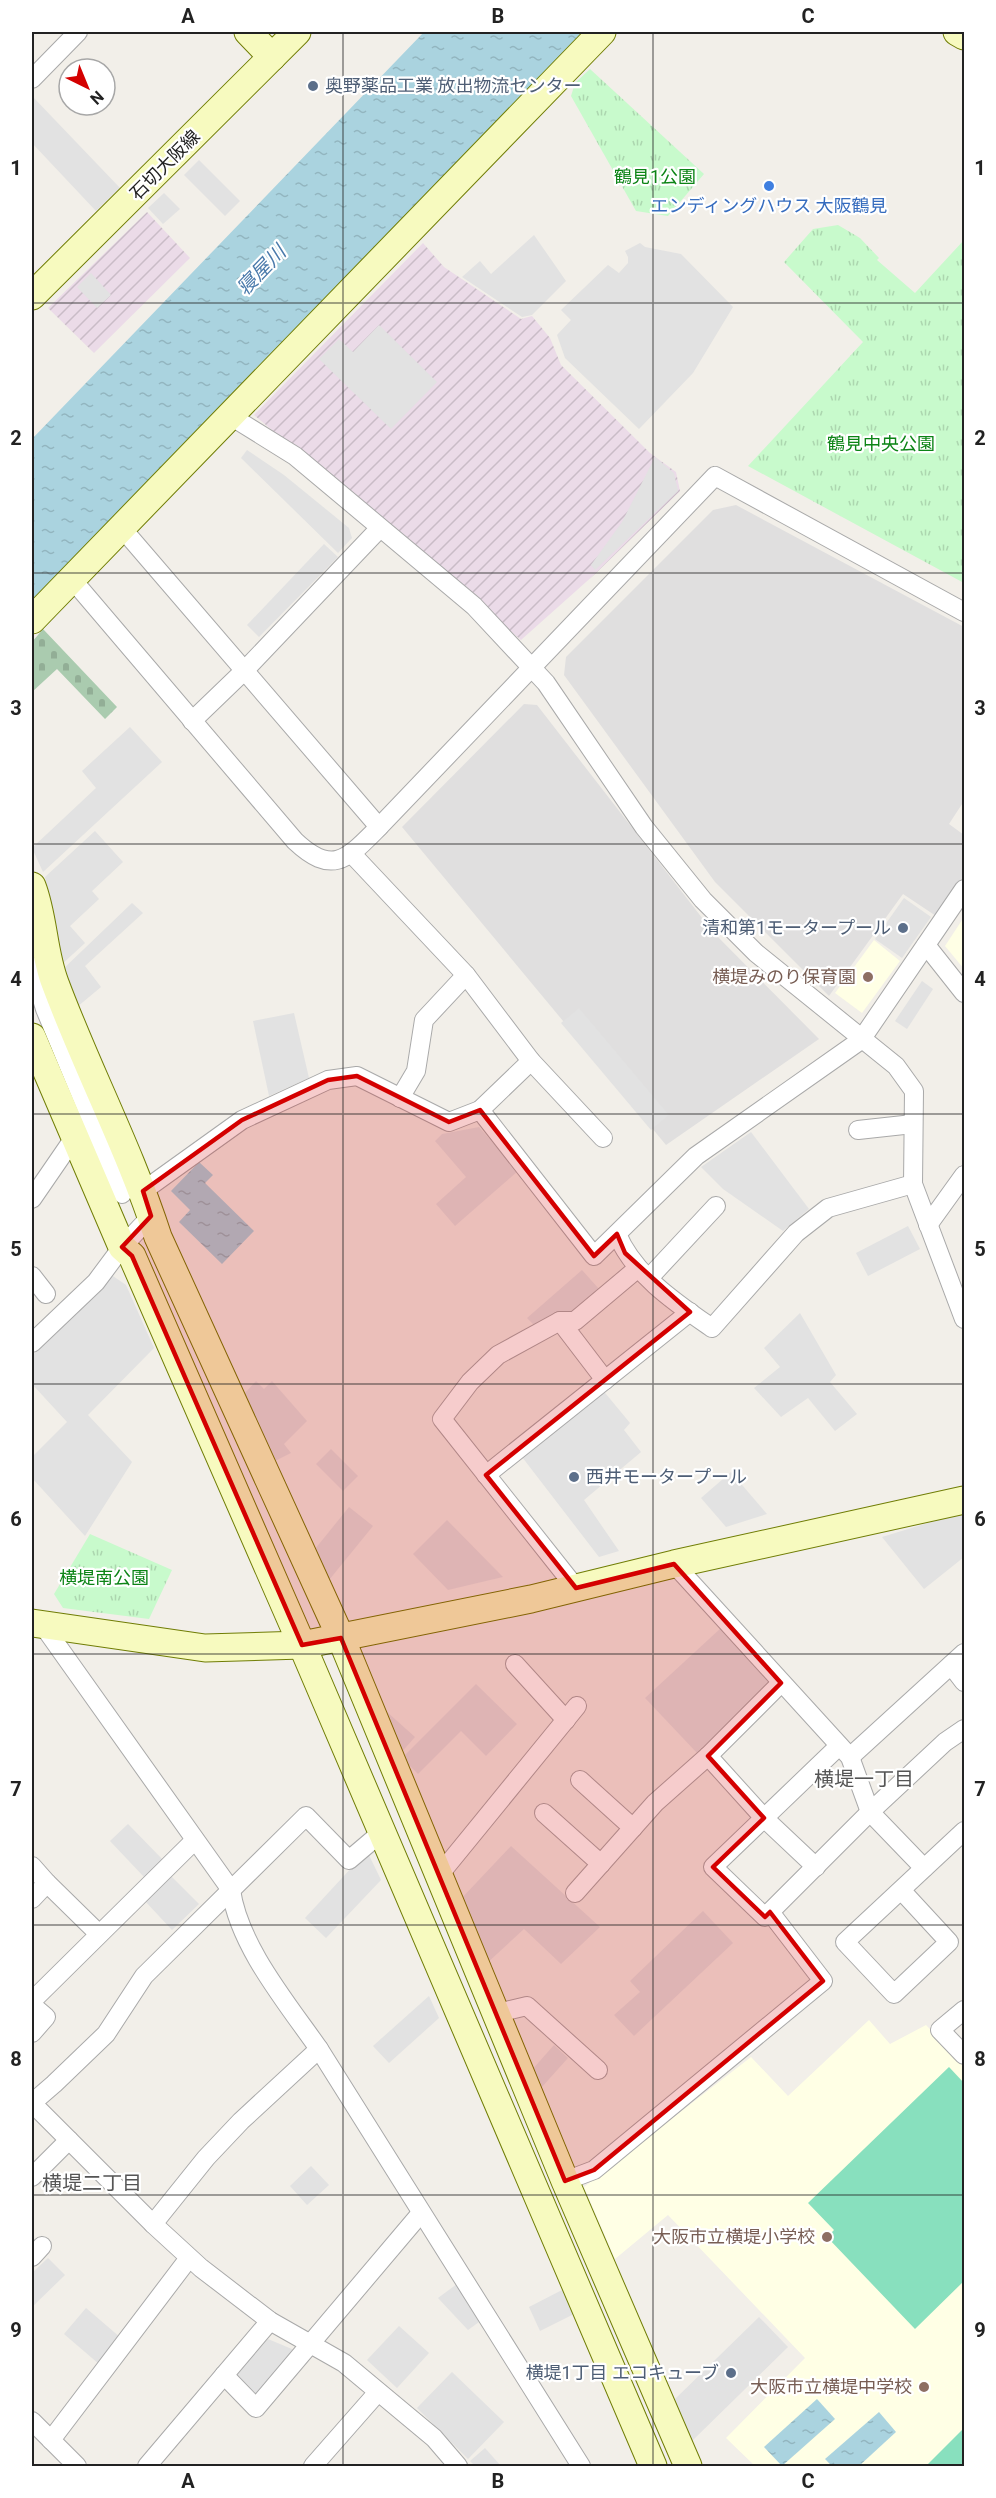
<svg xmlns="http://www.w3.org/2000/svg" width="996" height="2498" font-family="Roboto,'Noto Sans JP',sans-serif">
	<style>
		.residential { fill: #e0dfdf }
		.industrial { fill: url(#industrial-furrows) }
		.education { fill: #ffffe5 }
		.cemetery { fill: url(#cemetery-stones) }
		.park { fill: url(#park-tufts) }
		.pitch { fill: #88e0be }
		.parking { fill: #e2e2e2 }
		.water { fill: url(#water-ripples) }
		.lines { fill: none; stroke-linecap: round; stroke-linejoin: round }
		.street-casing { stroke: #a9a9a9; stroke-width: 20 }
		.secondary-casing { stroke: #707d05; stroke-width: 29 }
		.street { stroke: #fff; stroke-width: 18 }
		.secondary { stroke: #f7fabf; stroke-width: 27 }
		.marked { fill: #d40000; fill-opacity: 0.2; stroke: #d40000; stroke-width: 4.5; stroke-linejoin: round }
		.grid { fill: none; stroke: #222; stroke-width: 1.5; stroke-opacity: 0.55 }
		.service-dot { fill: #5c6f8a; stroke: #fff; stroke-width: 2 }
		.shop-dot { fill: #3f7fe0; stroke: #fff; stroke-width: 2 }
		.education-dot { fill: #8d6e63; stroke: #fff; stroke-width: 2 }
		.labels { text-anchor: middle; stroke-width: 4.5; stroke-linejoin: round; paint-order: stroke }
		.service-label { font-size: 18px; fill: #4e5e75; stroke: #fff; text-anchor: start }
		.street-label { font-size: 18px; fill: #222; stroke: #fff }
		.park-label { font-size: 18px; fill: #0c8416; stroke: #fff }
		.shop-label { font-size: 18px; fill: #366cbe; stroke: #fff }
		.education-label { font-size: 18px; fill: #785e54; stroke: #fff; text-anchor: end }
		.water-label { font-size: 20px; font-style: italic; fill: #4a7aab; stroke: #fff }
		.neighbourhood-label { font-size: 20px; fill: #555; stroke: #fff }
		.neatline { fill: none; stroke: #222; stroke-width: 2 }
		.grid-label { font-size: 20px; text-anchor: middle; font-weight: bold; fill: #222 }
	</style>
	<defs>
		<pattern id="industrial-furrows" width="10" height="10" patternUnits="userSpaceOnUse" patternTransform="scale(1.5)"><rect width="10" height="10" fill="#ebdbe8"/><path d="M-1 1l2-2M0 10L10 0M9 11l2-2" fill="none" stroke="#c9bcc7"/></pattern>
		<pattern id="cemetery-stones" width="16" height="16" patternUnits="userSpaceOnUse" patternTransform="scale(1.5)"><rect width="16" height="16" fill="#aacbaf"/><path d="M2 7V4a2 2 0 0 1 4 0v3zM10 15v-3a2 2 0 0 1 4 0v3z" fill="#92ae96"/></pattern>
		<pattern id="park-tufts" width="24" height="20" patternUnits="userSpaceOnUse" patternTransform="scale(1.5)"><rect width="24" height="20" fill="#c8facc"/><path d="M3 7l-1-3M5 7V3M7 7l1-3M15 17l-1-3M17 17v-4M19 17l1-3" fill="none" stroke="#acd6af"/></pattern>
		<pattern id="water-ripples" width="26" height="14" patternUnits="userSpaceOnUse" patternTransform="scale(1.5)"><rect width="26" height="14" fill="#aad3df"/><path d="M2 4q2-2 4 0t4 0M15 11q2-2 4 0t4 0" fill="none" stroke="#92b5bf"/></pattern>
	</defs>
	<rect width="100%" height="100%" fill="#f2efe9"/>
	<!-- residential -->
	<g class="residential">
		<path d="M736,505L964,627V801L949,824L964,835V876L936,916L903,894L829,996L715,882L564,675L566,657L713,510Z"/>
		<path d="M524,704L537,705L713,932L819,1039L666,1145L402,827Z"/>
	</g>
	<!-- industrial -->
	<g class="industrial">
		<path d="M147,212L190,258L94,353L48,308Z"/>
		<path d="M423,243L444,267L521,319L532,316L550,338L561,365L650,453L676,472L680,491L595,574L521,640L254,415Z"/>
	</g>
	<!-- education -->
	<g class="education">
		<path d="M964,917V969L945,946Z"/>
		<path d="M874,940L900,961L862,1013L835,993Z"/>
		<path d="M869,2020L890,2044L926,2025L964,2065V2466H755L726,2438L805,2358L668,2215L615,2259L584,2187L751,2057L788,2096Z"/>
	</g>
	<!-- cemetery -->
	<path class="cemetery" d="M43,629L117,707L105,719L57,669L32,692V642Z"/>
	<!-- park -->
	<g class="park">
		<path d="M590,69L704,174L668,216L636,211L571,96L575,83Z"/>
		<path d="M838,225L860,238L879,258L877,260L915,293L964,240V583L748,466L863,342L784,262L813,229Z"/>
		<path d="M90,1534L172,1570L149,1619L63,1608L54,1594Z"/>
	</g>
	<!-- pitch -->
	<g class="pitch">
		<path d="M949,2067L964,2083V2281L915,2329L827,2237L834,2230L808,2203Z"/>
		<path d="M964,2428V2466H926Z"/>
	</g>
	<!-- parking -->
	<g class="parking">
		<path d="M32,96L120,188L96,211L32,143Z"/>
		<path d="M199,160L240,201L225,216L184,175Z"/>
		<path d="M164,193L180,209L163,224L148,208Z"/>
		<path d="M534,235L566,281L532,315L522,317L462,277L480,261L491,274Z"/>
		<path d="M640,243L645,247L681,254L733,307L693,373L639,429L565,358L557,335L571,320L561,310L608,265L619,273L628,263V257L625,251Z"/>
		<path d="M91,273L111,295L97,308L77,287Z"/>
		<path d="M379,325L437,382L391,429L319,359L339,339L353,352Z"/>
		<path d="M247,450L284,475L349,528L352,538L338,553L241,458Z"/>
		<path d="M655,457L674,473L678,491L595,570L591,565L622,522Z"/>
		<path d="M324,544L338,557L259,637L247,625Z"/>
		<path d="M130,727L162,762L43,872L32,848L96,788L82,771Z"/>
		<path d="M95,831L123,862L92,891L99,899L70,926L85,943L61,965L45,877Z"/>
		<path d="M904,898L931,917L902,958L875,939Z"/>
		<path d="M132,903L143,913L85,966L101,987L77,1007L60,972Z"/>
		<path d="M922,981L933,989L907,1029L895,1021Z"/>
		<path d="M579,1008L669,1115L651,1130L561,1023Z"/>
		<path d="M294,1013L309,1078L269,1096L253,1021Z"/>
		<path d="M479,1127L518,1171L455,1226L436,1204L466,1177L435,1141L442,1134Z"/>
		<path d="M751,1132L809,1209L783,1231L723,1189L701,1167Z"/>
		<path d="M908,1226L920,1249L868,1276L856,1253Z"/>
		<path d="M582,1270L599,1289L570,1314L562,1311L534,1325L527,1318Z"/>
		<path d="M110,1274L126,1285L154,1348L88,1415L132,1462L85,1536L32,1478V1457L67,1422L32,1384V1356Z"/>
		<path d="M800,1313L836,1375L830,1382L857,1414L835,1431L808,1398L781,1417L754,1388L780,1367L764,1348Z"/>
		<path d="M256,1381L264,1389L272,1381L307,1421L284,1444L291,1453L273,1462L244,1394Z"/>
		<path d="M601,1388L630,1423L624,1430L641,1452L584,1500L619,1551L599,1557L519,1453Z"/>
		<path d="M331,1449L358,1476L343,1491L316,1464Z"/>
		<path d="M731,1472L767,1514L726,1527L701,1498Z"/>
		<path d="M349,1507L373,1526L325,1585L311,1554Z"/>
		<path d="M964,1512V1557L924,1589L882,1537Z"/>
		<path d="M447,1520L503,1577L448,1590L413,1554Z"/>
		<path d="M722,1627L773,1683L697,1753L645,1698Z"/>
		<path d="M476,1684L517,1724L486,1756L461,1731L418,1774L402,1758Z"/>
		<path d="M377,1703L415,1737L399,1755Z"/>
		<path d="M128,1824L164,1861L145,1878L110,1841Z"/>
		<path d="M511,1846L600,1927L561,1964L524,1929L485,1965L459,1901Z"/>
		<path d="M367,1851L381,1880L326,1938L305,1918Z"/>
		<path d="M171,1876L199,1904L172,1930L145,1901Z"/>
		<path d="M703,1911L733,1943L634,2036L614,2015L640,1992L630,1981Z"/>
		<path d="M429,1996L439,2018L389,2063L373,2046Z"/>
		<path d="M554,2045L568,2058L541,2088L531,2071Z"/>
		<path d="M311,2166L329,2185L307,2205L290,2186Z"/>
		<path d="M48,2258L65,2275L32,2307V2273Z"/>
		<path d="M457,2284L479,2322L468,2330L438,2298Z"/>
		<path d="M564,2289L576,2313L540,2331L529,2307Z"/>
		<path d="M86,2308L121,2338L99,2364L64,2334Z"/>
		<path d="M759,2317L788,2347L691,2442L674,2400Z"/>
		<path d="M399,2326L429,2353L397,2388L367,2360Z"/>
		<path d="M268,2339L299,2352L256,2399L233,2378Z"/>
		<path d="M452,2372L504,2422L468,2459L417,2408Z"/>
		<path d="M485,2448L501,2466H475L470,2461Z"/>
	</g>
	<!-- water -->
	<g class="water">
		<path d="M424,32H589L346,277L32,604V439Z"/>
		<path d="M199,1162L213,1175L205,1183L254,1231L222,1264L179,1222L190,1210L171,1191Z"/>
		<path d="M817,2399L835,2419L782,2466L764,2447Z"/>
		<path d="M879,2412L896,2432L859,2466H832L825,2459Z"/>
	</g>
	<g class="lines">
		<defs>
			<g id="street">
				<path d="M32,79L78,32"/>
				<path d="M229,415L295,456L474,606L546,683L644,827L703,900L756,953L896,1066L914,1091L913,1184L964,1319"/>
				<path d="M121,527L379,827"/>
				<path d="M71,578L295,841C333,877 348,858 379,827L715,476L964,612"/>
				<path d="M192,721L245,670L379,529"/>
				<path d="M351,853L466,975L531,1061L603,1138"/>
				<path d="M926,945L964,993"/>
				<path d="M32,966L45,1009L122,1194"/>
				<path d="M400,1098L416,1071L424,1020L466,975"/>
				<path d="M480,1110L531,1061"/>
				<path d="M858,1130L913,1124"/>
				<path d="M143,1191L242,1120L328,1080L357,1076L449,1122L480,1110L594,1256L696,1156L861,1040L964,889"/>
				<path d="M32,1199L76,1135"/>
				<path d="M928,1225L964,1175"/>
				<path d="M617,1234C634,1275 676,1303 712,1328L796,1233L828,1208L913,1184"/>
				<path d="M32,1276L46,1294"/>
				<path d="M649,1278L716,1206"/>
				<path d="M560,1321L605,1380"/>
				<path d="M32,1343L96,1282L122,1247L151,1216"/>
				<path d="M486,1475L690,1312"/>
				<path d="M674,1564L850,1757L870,1812L924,1868"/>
				<path d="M576,1588L442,1419L470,1382L498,1355L560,1321H575L638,1268"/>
				<path d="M42,1624L231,1890C239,1946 287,2003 319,2049L581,2466"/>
				<path d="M515,1664L566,1720"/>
				<path d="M951,1665L964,1682"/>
				<path d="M839,1746L713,1867L765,1917L870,1812L945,1742L964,1729"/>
				<path d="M708,1756L764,1818L816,1867"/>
				<path d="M850,1757L964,1653"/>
				<path d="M580,1780L633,1828"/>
				<path d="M544,1813L601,1864"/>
				<path d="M382,1832L349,1860L306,1816L144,1976L106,2034L54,2084L32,2103L153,2224L201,2268L270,2321L344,2363L434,2438L458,2466"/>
				<path d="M32,1866L47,1883"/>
				<path d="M440,1874L577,1706"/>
				<path d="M901,1890L949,1942L894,1994L845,1942L964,1831"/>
				<path d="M575,1893L655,1803L708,1756L781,1683"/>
				<path d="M32,1899L47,1883L99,1934"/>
				<path d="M32,2001L195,1840"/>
				<path d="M32,2005L46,2017L32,2033"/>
				<path d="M964,2010L940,2030L964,2055"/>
				<path d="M497,2013L527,2006L598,2070"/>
				<path d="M32,2177L69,2140"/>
				<path d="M565,2181L594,2170L823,1981L770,1912"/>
				<path d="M153,2224L206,2158L241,2121L319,2049"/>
				<path d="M32,2257L42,2246"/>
				<path d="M224,2375L256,2408L421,2213"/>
				<path d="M32,2421L77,2466"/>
				<path d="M51,2440L189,2258"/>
				<path d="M147,2466L270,2321"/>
				<path d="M313,2466L378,2392"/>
			</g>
			<g id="secondary">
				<path d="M248,32L272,57"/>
				<path d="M957,32L964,36"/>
				<path d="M32,296L297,32"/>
				<path d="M32,620L602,32"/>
				<path d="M32,886C44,917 43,952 55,983C87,1069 130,1150 158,1237L341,1638L565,2181L688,2466"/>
				<path d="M32,1037L122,1247L132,1256L302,1645L653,2466"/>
				<path d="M32,1623L205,1648L302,1645L531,1599L674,1564L964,1500"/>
			</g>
		</defs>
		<!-- street casing -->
		<use href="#street" class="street-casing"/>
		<!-- secondary casing -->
		<use href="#secondary" class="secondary-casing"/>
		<!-- street -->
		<use href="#street" class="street"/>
		<!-- secondary -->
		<use href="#secondary" class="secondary"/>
	</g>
	<!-- marked area -->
	<path class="marked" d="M357,1076L449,1122L480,1110L594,1256L617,1234L625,1253L690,1312L486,1475L576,1588L674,1564L781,1683L708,1756L764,1818L713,1867L765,1917L770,1912L823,1981L594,2170L565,2181L341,1638L302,1645L132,1256L122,1247L151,1216L143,1191L242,1120L328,1080Z"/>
	<!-- grid -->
	<path class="grid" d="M343,32V2466M653,32V2466M32,303H964M32,573H964M32,844H964M32,1114H964M32,1384H964M32,1654H964M32,1925H964M32,2195H964"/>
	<!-- markers -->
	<g class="service-dot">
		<circle cx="313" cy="86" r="6"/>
		<circle cx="903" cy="928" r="6"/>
		<circle cx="574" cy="1477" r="6"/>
		<circle cx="731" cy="2373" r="6"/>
	</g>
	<circle class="shop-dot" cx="769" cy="186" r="6"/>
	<g class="education-dot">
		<circle cx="868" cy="977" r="6"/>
		<circle cx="827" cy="2237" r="6"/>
		<circle cx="924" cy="2387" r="6"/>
	</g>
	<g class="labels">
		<!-- service labels -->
		<g class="service-label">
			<text x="325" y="92">奥野薬品工業 放出物流センター</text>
			<text x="891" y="934" text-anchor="end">清和第1モータープール</text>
			<text x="586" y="1483">西井モータープール</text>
			<text x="719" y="2379" text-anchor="end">横堤1丁目 エコキューブ</text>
		</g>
		<!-- street labels -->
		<g class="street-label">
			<text transform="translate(165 165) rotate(-45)" y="6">石切大阪線</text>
		</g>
		<!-- park labels -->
		<g class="park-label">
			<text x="655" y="183">鶴見1公園</text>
			<text x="881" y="450">鶴見中央公園</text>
			<text x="104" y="1584">横堤南公園</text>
		</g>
		<!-- shop labels -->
		<g class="shop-label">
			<text x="769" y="212">エンディングハウス 大阪鶴見</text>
		</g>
		<!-- education labels -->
		<g class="education-label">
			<text x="856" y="983">横堤みのり保育園</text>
			<text x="815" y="2243">大阪市立横堤小学校</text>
			<text x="912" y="2393">大阪市立横堤中学校</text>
		</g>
		<!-- water labels -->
		<g class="water-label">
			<text transform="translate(261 270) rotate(-46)" y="7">寝屋川</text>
		</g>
		<!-- neighbourhood labels -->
		<g class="neighbourhood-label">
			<text x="864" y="1786">横堤一丁目</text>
			<text x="92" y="2190">横堤二丁目</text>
		</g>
	</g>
	<!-- border -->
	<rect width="996" height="2498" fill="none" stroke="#ffffff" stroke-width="66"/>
	<!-- north arrow -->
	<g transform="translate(87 87) rotate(137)"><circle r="28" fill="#ffffff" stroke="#a7a7a7" stroke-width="1.5"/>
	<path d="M0-4.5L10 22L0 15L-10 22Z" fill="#d40000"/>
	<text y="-9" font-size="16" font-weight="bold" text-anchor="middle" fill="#222222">N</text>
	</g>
	<rect x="33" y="33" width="930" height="2432" class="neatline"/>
	<g class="grid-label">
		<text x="188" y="23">A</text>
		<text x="498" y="23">B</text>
		<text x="808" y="23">C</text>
		<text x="16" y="175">1</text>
		<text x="980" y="175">1</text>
		<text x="16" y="445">2</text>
		<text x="980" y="445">2</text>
		<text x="16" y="715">3</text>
		<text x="980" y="715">3</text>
		<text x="16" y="986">4</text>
		<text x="980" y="986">4</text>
		<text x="16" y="1256">5</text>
		<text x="980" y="1256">5</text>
		<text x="16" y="1526">6</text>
		<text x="980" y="1526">6</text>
		<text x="16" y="1796">7</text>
		<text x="980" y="1796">7</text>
		<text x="16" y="2066">8</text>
		<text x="980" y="2066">8</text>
		<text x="16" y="2337">9</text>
		<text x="980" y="2337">9</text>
		<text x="188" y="2488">A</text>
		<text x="498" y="2488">B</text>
		<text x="808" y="2488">C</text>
	</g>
</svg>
